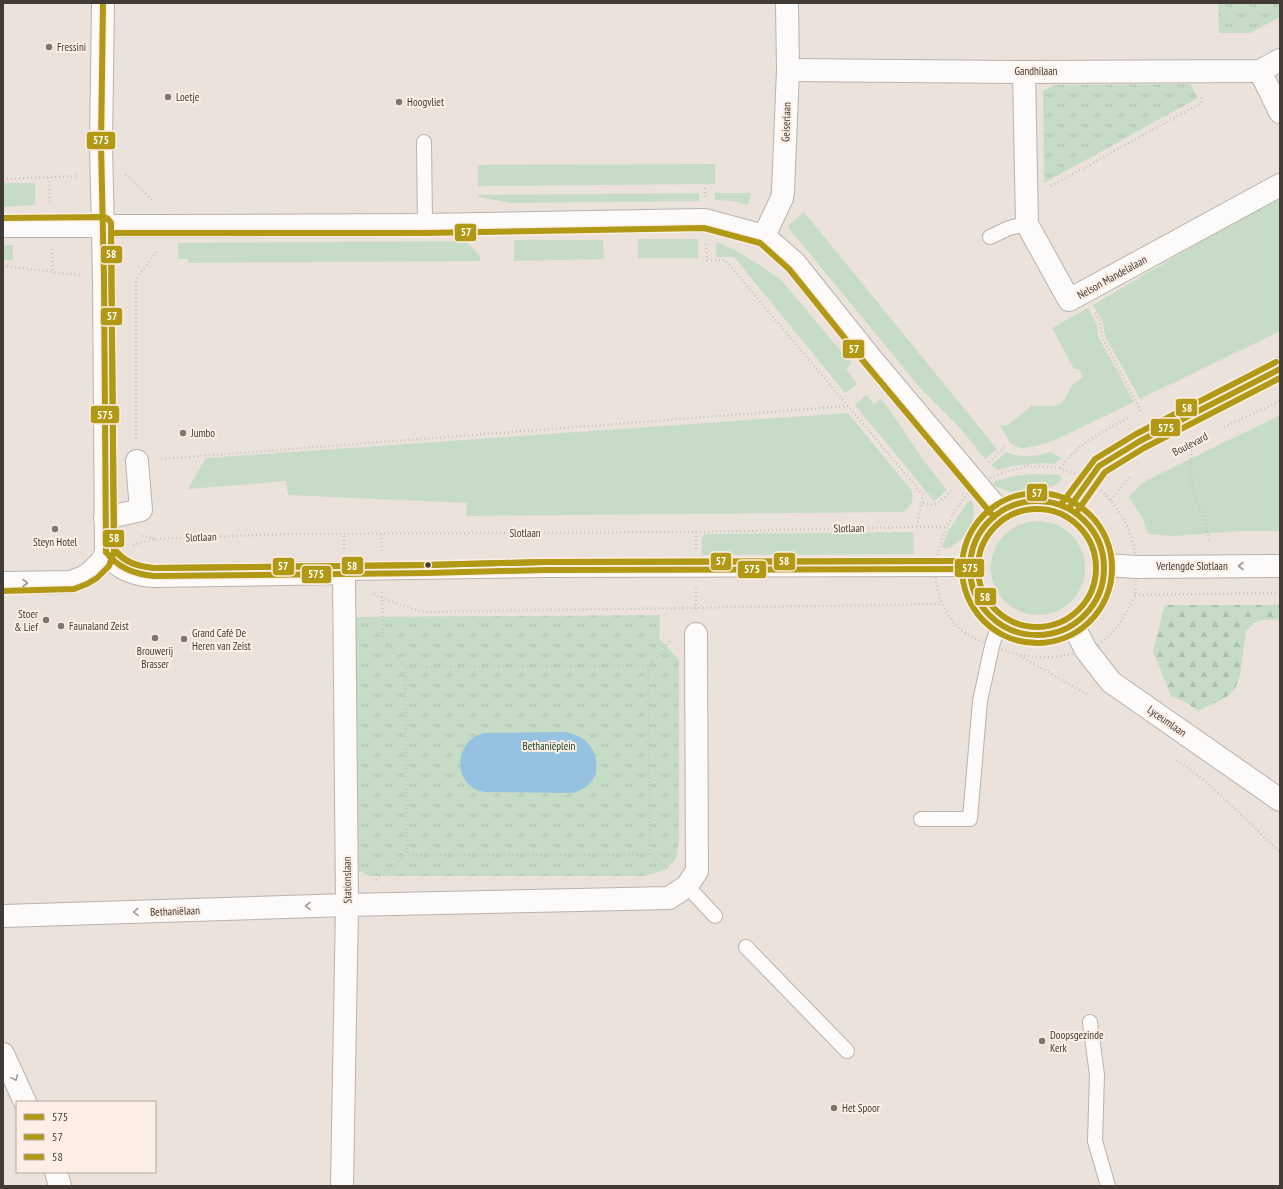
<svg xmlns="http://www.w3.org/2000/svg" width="1283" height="1189" font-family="'PT Sans Narrow',sans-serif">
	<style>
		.grass { fill: #c7dcc7 }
		.forest { fill: url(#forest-firs) }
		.park { fill: url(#park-tufts) }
		.water { fill: #95c2e1 }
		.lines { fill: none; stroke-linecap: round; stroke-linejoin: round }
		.lane-casing { stroke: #b9b2ad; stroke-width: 16 }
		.street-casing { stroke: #b9b2ad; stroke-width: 24 }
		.path { stroke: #c7c5c3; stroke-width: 2.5; stroke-dasharray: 1 3; stroke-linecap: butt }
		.lane { stroke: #fcfbfa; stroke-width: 14 }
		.street { stroke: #fcfbfa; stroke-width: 22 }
		.bus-1-casing { stroke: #fdefe6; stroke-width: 9 }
		.bus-2-casing { stroke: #fdefe6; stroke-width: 9 }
		.bus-3-casing { stroke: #fdefe6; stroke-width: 9 }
		.bus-1 { stroke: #b19915; stroke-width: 6 }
		.bus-2 { stroke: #b19915; stroke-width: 6 }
		.bus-3 { stroke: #b19915; stroke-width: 6 }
		.oneway { stroke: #9e9a98 }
		.poi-dot { fill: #7d756f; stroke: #fdefe6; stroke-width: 1.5 }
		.bus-dot { fill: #413a35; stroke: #fdefe6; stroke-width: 1.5 }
		.labels { text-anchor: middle; stroke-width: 4; stroke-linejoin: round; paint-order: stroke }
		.poi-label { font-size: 11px; fill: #413a35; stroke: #fdefe6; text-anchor: start }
		.street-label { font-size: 11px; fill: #413a35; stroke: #fdefe6 }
		.park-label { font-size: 11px; fill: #124728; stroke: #fdefe6 }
		.line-badge { stroke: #fdefe6; stroke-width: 1.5 }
		.badge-label { font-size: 11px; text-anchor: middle; font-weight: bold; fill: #fff }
	</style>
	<defs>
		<pattern id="forest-firs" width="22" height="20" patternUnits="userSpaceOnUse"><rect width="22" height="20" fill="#c7dcc7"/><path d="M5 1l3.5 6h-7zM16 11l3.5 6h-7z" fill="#acbeac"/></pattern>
		<pattern id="park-tufts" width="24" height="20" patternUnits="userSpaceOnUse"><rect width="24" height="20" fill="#c7dcc7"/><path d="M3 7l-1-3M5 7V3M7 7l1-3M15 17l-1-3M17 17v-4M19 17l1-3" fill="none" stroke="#acbeac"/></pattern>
	</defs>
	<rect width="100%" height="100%" fill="#ece2dc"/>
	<!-- grass -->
	<g class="grass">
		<path d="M715,164V184L478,186V165Z"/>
		<path d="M3,183H35V205L3,207Z"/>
		<path d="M699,193V201L511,203L478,197V195Z"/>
		<path d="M715,193H751L748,205L733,201L715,200Z"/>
		<path d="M1280,195V331L1140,399L1105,336L1103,322L1093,305Z"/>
		<path d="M804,212L997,449L985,459L961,429L921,389L788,227V226Z"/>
		<rect x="638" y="239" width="60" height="19"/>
		<path d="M516,240H603L604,259L514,261V242Z"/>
		<path d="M466,241L480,256V261L188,263V259H178V243Z"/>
		<path d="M716,242L735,250L763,267L781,280L852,364L846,369L857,384L845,393L734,257H716Z"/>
		<rect x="3" y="245" width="10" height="15"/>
		<path d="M1088,308L1097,325L1098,336L1134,402L1057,439L1037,446L1022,448L1015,446L1010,443L1000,425L1005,426L1009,424L1031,406H1055L1060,404L1065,399L1072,385L1083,377L1079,369H1074L1052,328Z"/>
		<path d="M866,395L874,404L881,399L889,409L924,461L947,490L934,501L855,405Z"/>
		<path d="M848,413L911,490C915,499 912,508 902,512L466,516L467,503L288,495L286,481L188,489L206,458Z"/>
		<path d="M1280,415V531H1243L1173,536L1148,534L1143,519L1129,497L1139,486L1147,480Z"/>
		<path d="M1007,452C1022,459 1036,456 1051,452L1061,458L1057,462L1054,464L1042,463L1012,466L998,470L993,467L991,465Z"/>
		<path d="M1034,474L1060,475L1062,479C1049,495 1009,496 994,485L993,482L995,481L1019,475Z"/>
		<path d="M969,500L972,501C977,517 971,531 958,542C954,545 949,548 944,549L942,546L950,528Z"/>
		<circle cx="1038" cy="568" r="47"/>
		<path d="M913,532L914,554L702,555V536L705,534Z"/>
	</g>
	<!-- forest -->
	<path class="forest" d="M1165,605H1280V619L1262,620L1254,623L1246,631L1240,675L1235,689L1225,698L1198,711L1187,703L1171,696L1153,651Z"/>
	<!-- park -->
	<g class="park">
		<path d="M1218,3H1280V17L1250,33H1219Z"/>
		<path d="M1190,84L1198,98L1044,183L1043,91L1054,85Z"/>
		<path d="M660,615L659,638L679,660V839L676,859L665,870L644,876H369L359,871L354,627L356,617Z"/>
	</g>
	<!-- water -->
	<path class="water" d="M566,732C574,734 580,736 586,741C599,754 601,775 586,787C582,789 578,791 574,793L484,792C480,791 475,790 472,787C456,776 456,750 473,738C476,736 480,734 484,733Z"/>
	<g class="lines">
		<defs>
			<g id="lane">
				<path d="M424,142L425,225"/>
				<path d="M990,237L1009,228L1027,224"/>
				<path d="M344,573L544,570L970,569"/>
				<path d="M921,819H970L980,701L992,646L999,623"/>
				<path d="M687,886L715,916"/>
				<path d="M746,947L847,1051"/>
				<path d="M1090,1022L1097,1075L1095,1141L1108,1186"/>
			</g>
			<g id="street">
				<path d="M788,70L1024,72L1260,71L1280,60"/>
				<path d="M1260,71L1280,112"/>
				<path d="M1024,72L1027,224L1069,300L1280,185"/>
				<path d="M3,226H165L425,225L705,220L764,236L795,263L870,357L1000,512"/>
				<path d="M764,236L782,198L783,191L788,70L787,3"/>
				<circle cx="1037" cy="568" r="67"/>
				<path d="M1069,508L1099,466L1140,441L1280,369"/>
				<path d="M105,518L141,510L137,461"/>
				<path d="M106,552C116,569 136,575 154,576L344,573L347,905L342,1186"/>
				<path d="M1105,565L1137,567L1280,566"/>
				<path d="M3,583L71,582L84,577L91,572L102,561L106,552L104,278L101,145L103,3"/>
				<path d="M1073,625L1086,650L1111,682L1280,800"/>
				<path d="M3,916L347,905L669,898L687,886L697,871L696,634"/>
				<path d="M3,1054L25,1102"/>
				<path d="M56,1172L60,1186"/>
			</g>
		</defs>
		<!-- lane casing -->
		<use href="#lane" class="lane-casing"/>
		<!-- street casing -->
		<use href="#street" class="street-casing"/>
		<!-- path -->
		<g class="path">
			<path d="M125,175L128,176L153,201"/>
			<path d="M48,177L50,202"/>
			<path d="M3,179L78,176"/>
			<path d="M1051,186L1201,103L1202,95"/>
			<path d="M705,197V188"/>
			<path d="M706,244L707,260H725L923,495L917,527"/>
			<path d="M52,249L53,272"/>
			<path d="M3,266L80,275"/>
			<path d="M1095,313L1100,321L1102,337L1141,411"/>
			<path d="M1224,427L1280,401"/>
			<path d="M136,438V279L156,253V250"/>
			<path d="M1192,442L1190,474L1194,494L1203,515L1210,543"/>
			<path d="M161,459L848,406"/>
			<path d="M989,462L1005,447"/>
			<path d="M1027,466C1038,467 1052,466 1062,469C1070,472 1080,475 1087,480C1099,486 1111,500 1118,510C1132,531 1137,551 1136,575C1136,582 1136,590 1134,597C1130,606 1125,615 1119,624C1113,632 1106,640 1097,645C1086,651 1073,654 1061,656C1041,658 1025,657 1006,651C986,644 960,635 949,616C943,607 939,598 937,587C930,554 952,504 978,485C993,474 1010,471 1027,466Z"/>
			<path d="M1060,468C1079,443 1100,433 1128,418"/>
			<path d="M1111,500L1129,477"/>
			<path d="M923,503C939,508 940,500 952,490"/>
			<path d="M381,534L382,553"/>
			<path d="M142,536L155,539"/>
			<path d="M133,545L155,539L288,534L696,532L917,527H945"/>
			<path d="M344,549V534"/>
			<path d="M696,549V532"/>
			<path d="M696,588V609"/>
			<path d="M382,592L383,638L405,667"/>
			<path d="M374,594L387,600L422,612L942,604"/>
			<path d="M1135,595L1280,593"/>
			<path d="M1020,656L1090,696"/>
			<path d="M648,666L672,639"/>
			<path d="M1177,760L1208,783L1280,852"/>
			<path d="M650,854L648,666L405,667L407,855L650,854L669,870"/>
			<path d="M376,880L407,855"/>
		</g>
		<!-- lane -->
		<use href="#lane" class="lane"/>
		<!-- street -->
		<use href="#street" class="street"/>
		<defs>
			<g id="bus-1">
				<path d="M103,3L101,145L104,278L106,552"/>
				<circle cx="1037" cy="568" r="67"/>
				<path d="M1069,508L1099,466L1140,441L1280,369"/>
				<path d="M106,552C118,568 134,574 154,576L427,573L544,570L970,569"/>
			</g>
			<g id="bus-2">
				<circle cx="1037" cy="568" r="75"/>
				<path d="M1076,513L1105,472L1144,448L1280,378"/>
				<path d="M970,561L544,562L427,565L154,568C139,567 123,563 114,549L111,233H425L704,228L760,243L789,269L864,362L994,517"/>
			</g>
			<g id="bus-3">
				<path d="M3,218L104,217L108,219L111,223L114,552L109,566L97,578L87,584L74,589L3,591"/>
				<path d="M1062,503L1095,459L1136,434L1276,362"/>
				<circle cx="1037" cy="568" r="59"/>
				<path d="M113,547C123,562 137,566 154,568L427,565L544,562L970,561"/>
			</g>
		</defs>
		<!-- bus-1 casing -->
		<use href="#bus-1" class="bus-1-casing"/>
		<!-- bus-2 casing -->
		<use href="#bus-2" class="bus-2-casing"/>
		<!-- bus-3 casing -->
		<use href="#bus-3" class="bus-3-casing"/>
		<!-- bus-1 -->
		<use href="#bus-1" class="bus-1"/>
		<!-- bus-2 -->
		<use href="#bus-2" class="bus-2"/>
		<!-- bus-3 -->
		<use href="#bus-3" class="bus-3"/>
	</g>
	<!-- one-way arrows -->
	<defs><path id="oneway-chevron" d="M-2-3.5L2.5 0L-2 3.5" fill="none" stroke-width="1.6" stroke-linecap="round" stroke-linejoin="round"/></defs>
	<g class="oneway">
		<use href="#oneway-chevron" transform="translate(1241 566) rotate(180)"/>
		<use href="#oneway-chevron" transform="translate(25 583)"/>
		<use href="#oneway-chevron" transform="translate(308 906) rotate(178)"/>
		<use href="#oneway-chevron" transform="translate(136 912) rotate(178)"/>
		<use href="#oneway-chevron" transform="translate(15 1078) rotate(66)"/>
	</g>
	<!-- markers -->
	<g class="poi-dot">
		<circle cx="49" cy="47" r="4"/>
		<circle cx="168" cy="97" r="4"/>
		<circle cx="399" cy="102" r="4"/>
		<circle cx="183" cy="433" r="4"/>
		<circle cx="55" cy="529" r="4"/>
		<circle cx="46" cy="620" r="4"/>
		<circle cx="61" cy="626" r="4"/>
		<circle cx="155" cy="638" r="4"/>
		<circle cx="184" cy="639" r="4"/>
		<circle cx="1042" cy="1041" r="4"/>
		<circle cx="834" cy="1108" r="4"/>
	</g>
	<circle class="bus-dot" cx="428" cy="565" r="3.5"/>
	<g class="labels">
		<!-- poi labels -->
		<g class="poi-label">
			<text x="57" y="51">Fressini</text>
			<text x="176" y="101">Loetje</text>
			<text x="407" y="106">Hoogvliet</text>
			<text x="191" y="437">Jumbo</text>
			<text x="55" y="546" text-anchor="middle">Steyn Hotel</text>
			<text x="38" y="618" text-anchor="end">Stoer<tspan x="38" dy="13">&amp; Lief</tspan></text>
			<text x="69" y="630">Faunaland Zeist</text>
			<text x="192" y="637">Grand Café De<tspan x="192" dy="13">Heren van Zeist</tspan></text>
			<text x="155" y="655" text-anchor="middle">Brouwerij<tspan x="155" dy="13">Brasser</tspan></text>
			<text x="1050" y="1039">Doopsgezinde<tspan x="1050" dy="13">Kerk</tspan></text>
			<text x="842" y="1112">Het Spoor</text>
		</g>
		<!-- street labels -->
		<g class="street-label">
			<text x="1036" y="75">Gandhilaan</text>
			<text transform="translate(786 122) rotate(-88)" y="4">Geiserlaan</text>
			<text transform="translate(1112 277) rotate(-29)" y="4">Nelson Mandelalaan</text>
			<text transform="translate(1190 444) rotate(-27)" y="4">Boulevard</text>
			<text transform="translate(849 528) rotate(-1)" y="4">Slotlaan</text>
			<text x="525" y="537">Slotlaan</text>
			<text transform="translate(201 537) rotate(-2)" y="4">Slotlaan</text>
			<text x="1192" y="570">Verlengde Slotlaan</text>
			<text transform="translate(1167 721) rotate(35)" y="4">Lyceumlaan</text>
			<text transform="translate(347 880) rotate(-91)" y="4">Stationslaan</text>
			<text transform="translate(175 911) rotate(-2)" y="4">Bethaniëlaan</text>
		</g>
		<!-- park labels -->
		<g class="park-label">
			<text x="549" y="750">Bethaniëplein</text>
		</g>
	</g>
	<g class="line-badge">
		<rect x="86" y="131" width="30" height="19" rx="4" fill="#b19915"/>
		<rect x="454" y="223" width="23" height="19" rx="4" fill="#b19915"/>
		<rect x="100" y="245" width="23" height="19" rx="4" fill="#b19915"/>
		<rect x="100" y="307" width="23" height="19" rx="4" fill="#b19915"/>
		<rect x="842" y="339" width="23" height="20" rx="4" fill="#b19915"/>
		<rect x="1175" y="398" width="23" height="19" rx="4" fill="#b19915"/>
		<rect x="90" y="405" width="30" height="19" rx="4" fill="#b19915"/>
		<rect x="1150" y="418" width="31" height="19" rx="4" fill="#b19915"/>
		<rect x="1026" y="483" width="22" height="19" rx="4" fill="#b19915"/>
		<rect x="102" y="529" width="23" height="19" rx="4" fill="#b19915"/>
		<rect x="773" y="552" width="23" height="19" rx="4" fill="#b19915"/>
		<rect x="710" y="552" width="22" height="19" rx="4" fill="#b19915"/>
		<rect x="341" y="556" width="23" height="19" rx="4" fill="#b19915"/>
		<rect x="272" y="557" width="23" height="19" rx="4" fill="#b19915"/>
		<rect x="954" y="558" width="31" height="20" rx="4" fill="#b19915"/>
		<rect x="737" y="560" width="30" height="19" rx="4" fill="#b19915"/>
		<rect x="301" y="565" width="31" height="19" rx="4" fill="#b19915"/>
		<rect x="974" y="587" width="23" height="19" rx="4" fill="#b19915"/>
	</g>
	<g class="badge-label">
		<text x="101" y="144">575</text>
		<text x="466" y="236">57</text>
		<text x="111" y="258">58</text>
		<text x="112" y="320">57</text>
		<text x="854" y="353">57</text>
		<text x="1187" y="412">58</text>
		<text x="105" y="419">575</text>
		<text x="1166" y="432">575</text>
		<text x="1037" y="497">57</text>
		<text x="114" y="542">58</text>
		<text x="784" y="565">58</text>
		<text x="721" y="565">57</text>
		<text x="352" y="570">58</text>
		<text x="283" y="570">57</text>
		<text x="970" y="572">575</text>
		<text x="752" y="573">575</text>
		<text x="316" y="578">575</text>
		<text x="985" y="601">58</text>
	</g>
	<!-- border -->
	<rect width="1283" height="1189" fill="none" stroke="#413a35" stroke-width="8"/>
	<!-- legend -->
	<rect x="16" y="1101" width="140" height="72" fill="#fdefe6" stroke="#b2a79f"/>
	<rect x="24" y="1114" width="20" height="6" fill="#b19915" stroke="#b2a79f"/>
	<text x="52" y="1121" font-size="12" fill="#413a35">575</text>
	<rect x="24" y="1134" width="20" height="6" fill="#b19915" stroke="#b2a79f"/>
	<text x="52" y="1141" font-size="12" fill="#413a35">57</text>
	<rect x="24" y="1154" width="20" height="6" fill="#b19915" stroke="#b2a79f"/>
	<text x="52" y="1161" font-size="12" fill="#413a35">58</text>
</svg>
